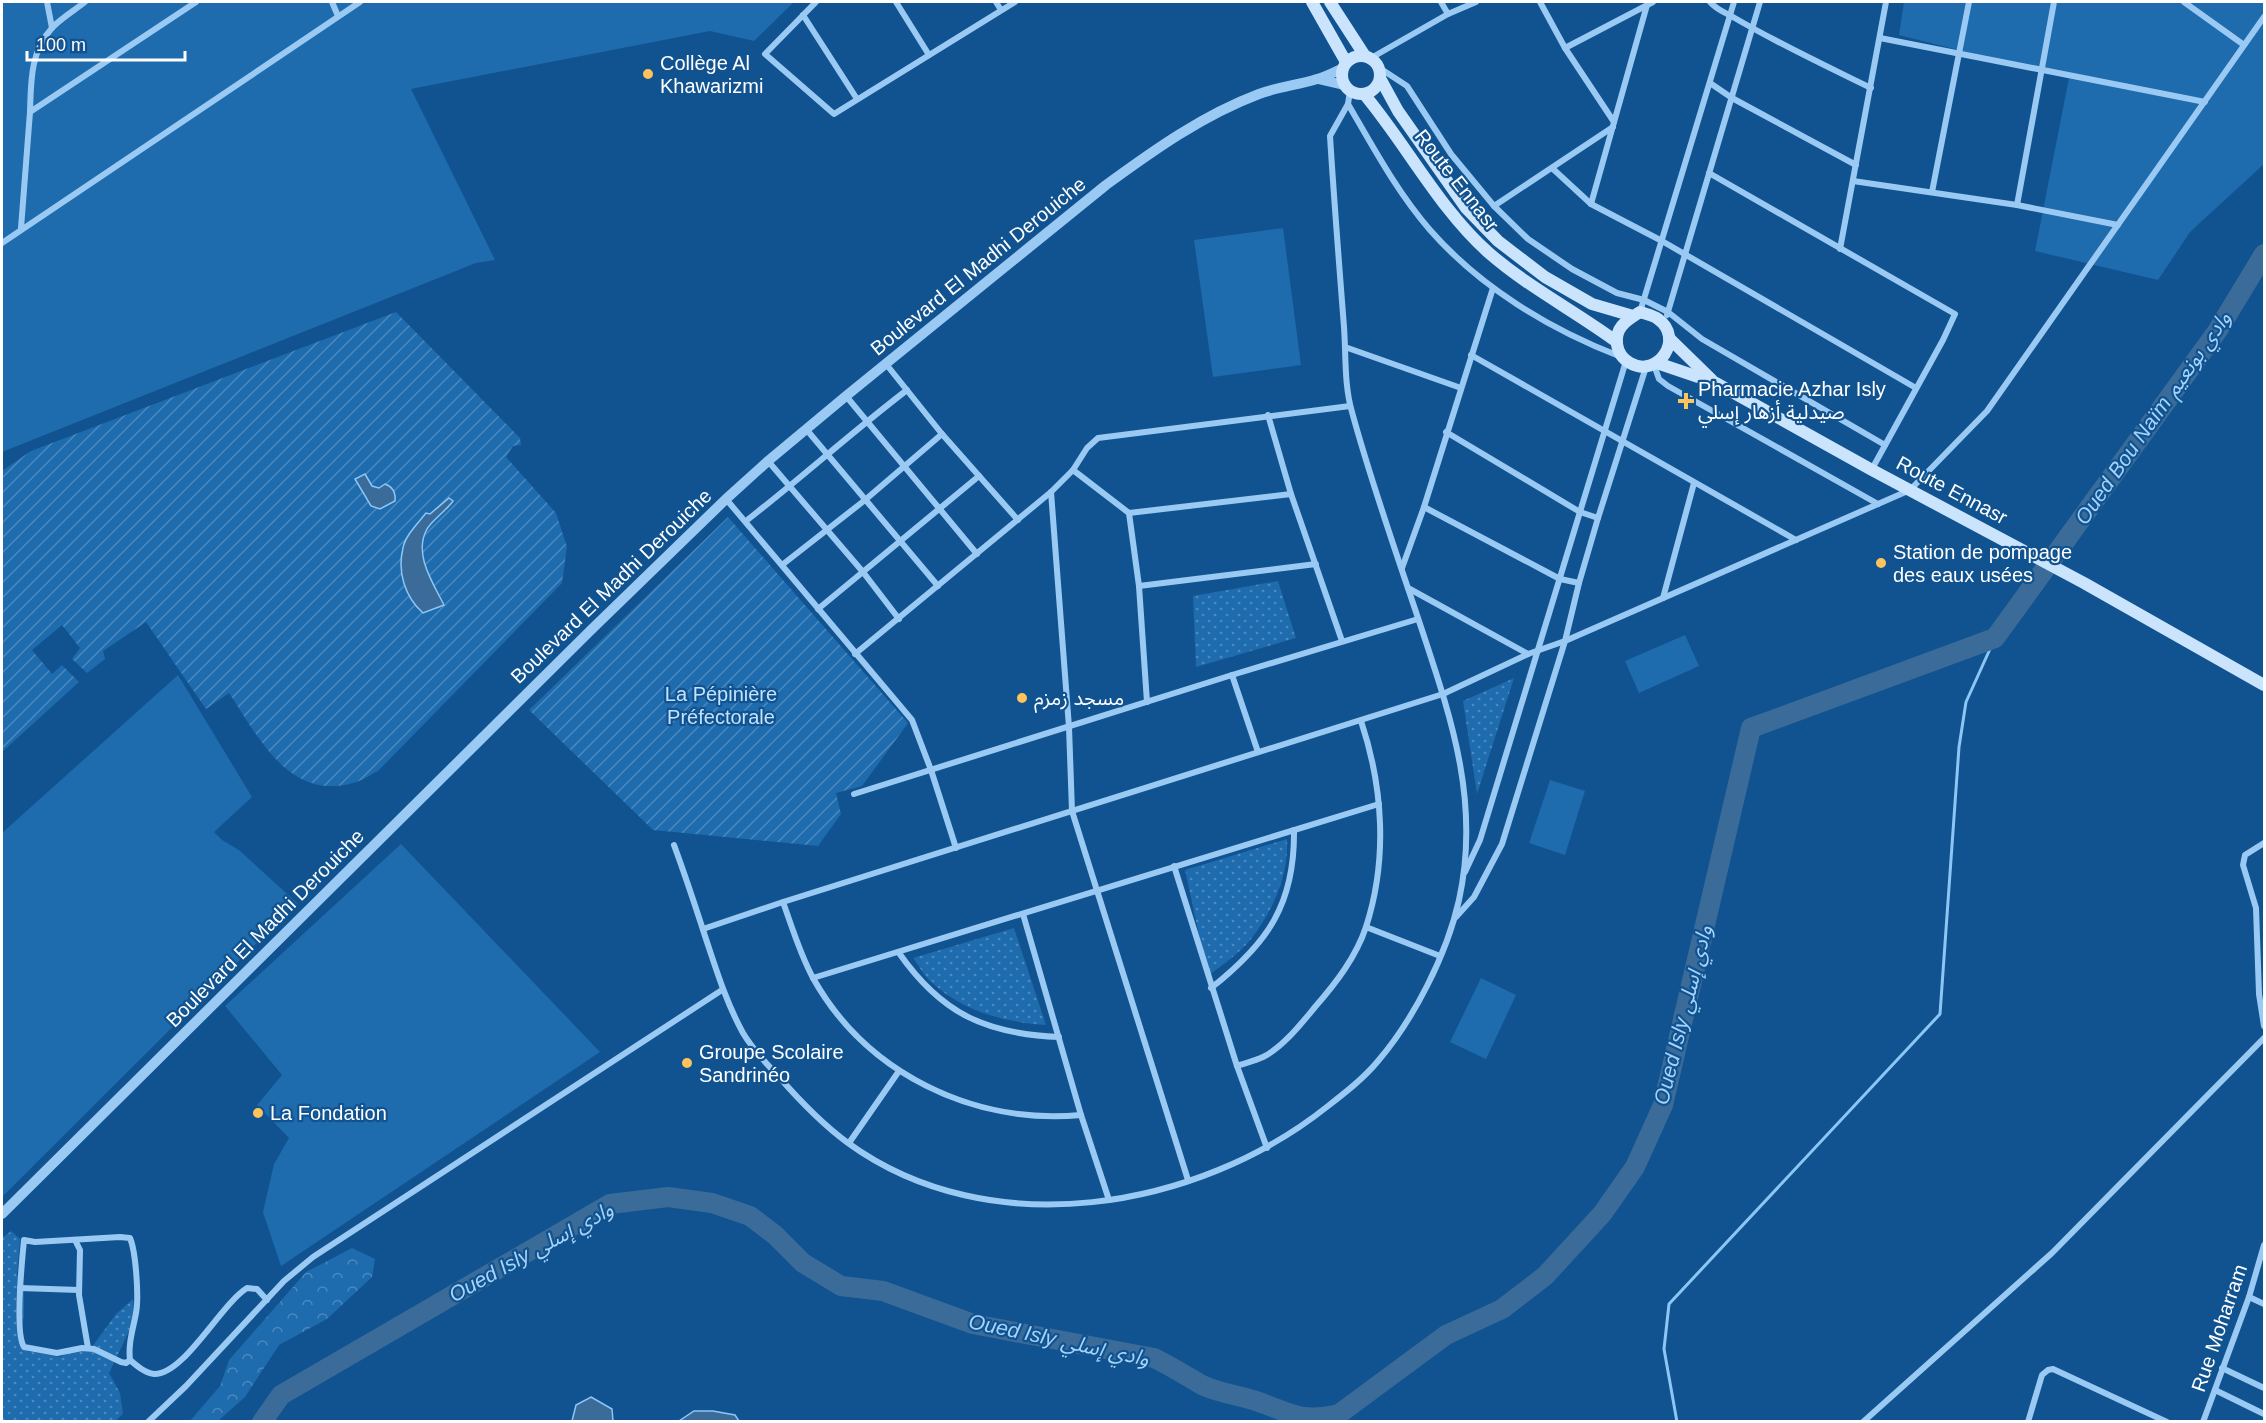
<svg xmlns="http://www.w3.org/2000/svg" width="2266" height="1423" font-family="Arial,'Noto Sans Arabic',sans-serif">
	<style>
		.grass { fill: #1e6bae }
		.forest { fill: url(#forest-crowns) }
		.park { fill: url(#park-dots) }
		.garden { fill: url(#garden-furrows) }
		.water { fill: #3b6c99; stroke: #8cc6f7; stroke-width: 1.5 }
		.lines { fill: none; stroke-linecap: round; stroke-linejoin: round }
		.stream { stroke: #8cc6f7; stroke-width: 3 }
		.river { stroke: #3b6c99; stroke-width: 20 }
		.minor { stroke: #9acaf3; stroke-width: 6 }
		.tertiary { stroke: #9acaf3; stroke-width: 10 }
		.secondary { stroke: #cae4fd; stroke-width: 12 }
		.poi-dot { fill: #ffc35c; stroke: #105390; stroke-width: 2 }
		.labels { text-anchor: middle; stroke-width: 4.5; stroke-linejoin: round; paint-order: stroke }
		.poi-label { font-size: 20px; fill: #fff; stroke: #105390; text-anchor: start }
		.street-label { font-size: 20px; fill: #fff; stroke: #105390 }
		.park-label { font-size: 20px; fill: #c2e2fd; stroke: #105390 }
		.water-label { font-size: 21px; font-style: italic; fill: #a6d3fa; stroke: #105390 }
	</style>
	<defs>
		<pattern id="forest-crowns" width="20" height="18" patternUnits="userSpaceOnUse" patternTransform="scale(1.5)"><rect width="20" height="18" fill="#1e6bae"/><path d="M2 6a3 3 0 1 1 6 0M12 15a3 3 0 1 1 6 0" fill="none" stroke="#4b89be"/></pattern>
		<pattern id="park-dots" width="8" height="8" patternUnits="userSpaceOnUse" patternTransform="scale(1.5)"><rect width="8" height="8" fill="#1e6bae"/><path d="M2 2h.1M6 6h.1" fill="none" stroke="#4b89be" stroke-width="1.8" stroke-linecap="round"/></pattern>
		<pattern id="garden-furrows" width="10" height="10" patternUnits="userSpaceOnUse" patternTransform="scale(1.5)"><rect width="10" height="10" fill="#1e6bae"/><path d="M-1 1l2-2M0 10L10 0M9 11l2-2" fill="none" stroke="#4b89be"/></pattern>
	</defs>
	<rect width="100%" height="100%" fill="#105390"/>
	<!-- grass -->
	<g class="grass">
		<path d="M2,2H794L754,41L710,31L411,89L495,260L476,263L2,452Z"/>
		<path d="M1904,2H2264V164L2190,232L2158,280L2035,251L2069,78L1899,35Z"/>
		<path d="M1283,228L1301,365L1213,377L1194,240Z"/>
		<path d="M1685,635L1699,666L1639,693L1625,661Z"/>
		<path d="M178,675L252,797L214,832L222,840L239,850L297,903L2,1197V833Z"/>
		<path d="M1550,780L1585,791L1565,855L1529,843Z"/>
		<path d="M401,844L600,1052L281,1266L263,1212L274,1164L289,1138L257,1105L282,1075L225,1006Z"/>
		<path d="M1481,978L1516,995L1486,1059L1450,1042Z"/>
	</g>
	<!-- forest -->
	<path class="forest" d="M352,1248L375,1259L372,1277L327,1319L279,1345L245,1397L218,1421H190L220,1386L229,1360L306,1272Z"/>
	<!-- park -->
	<g class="park">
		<path d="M1278,581L1296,638L1196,667L1193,596Z"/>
		<path d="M1514,678L1477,794L1463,701Z"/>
		<path d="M1287,839C1289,875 1273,911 1251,939C1240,953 1222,965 1208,976L1185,870Z"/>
		<path d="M1014,928L1046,1025C1003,1022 962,1011 930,981C923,975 919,965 913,958Z"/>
		<path d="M11,1231L20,1239L17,1275L24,1285V1316L20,1335L27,1351L60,1357L73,1350L89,1351L116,1314L133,1299L135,1319L109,1373L120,1393L123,1414L115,1421L2,1422V1238Z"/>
	</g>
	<!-- garden -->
	<g class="garden">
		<path d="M396,312L520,438L521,445L513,446L506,457L556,513L567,547L562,583L378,771C370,775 362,781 353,783C289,801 259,738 229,693L206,709L146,622L103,651L105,659L87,673L72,659L80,648L62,625L32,650L52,674L62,665L79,682L2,752V471L31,451Z"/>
		<path d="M728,517L908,723L862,786L836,793L841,814L818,846L653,830L529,710Z"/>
	</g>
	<!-- water -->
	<g class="water">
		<path d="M365,474L372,486L379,488L385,484C393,487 396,492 395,501L380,509L371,506L355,479Z"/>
		<path d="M449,498L453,501C446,511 433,519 427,529C413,554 433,583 444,605L423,613C405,597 397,572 403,548C405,536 418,523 426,513L430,514Z"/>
		<path d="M591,1397L612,1409L613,1421H572L576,1405Z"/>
		<path d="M694,1411H713L735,1415L739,1421H679Z"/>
	</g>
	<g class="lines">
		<!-- stream -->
		<path class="stream" d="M1677,1422L1664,1349L1669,1304L1940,1014L1959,747L1966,702L1995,638"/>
		<!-- river -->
		<path class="river" d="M262,1422L281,1395L610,1204L668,1197L712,1203L750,1216L775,1235L803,1263L841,1286L883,1291L973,1324L1154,1358C1171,1366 1186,1376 1202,1385C1218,1393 1239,1395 1256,1401C1292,1413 1298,1423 1339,1414L1446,1335L1502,1309L1545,1276L1602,1214L1635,1167L1663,1105L1751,728L1995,638L2218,330L2264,254"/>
		<!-- minor -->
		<g class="minor">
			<path d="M47,2L52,28"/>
			<path d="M332,2L338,16"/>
			<path d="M816,2L765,54L834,114L1015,2"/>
			<path d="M896,2L929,55"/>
			<path d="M996,2L1001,10"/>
			<path d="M1441,2L1448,14"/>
			<path d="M1540,2L1565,48L1614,122"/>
			<path d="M1710,2C1717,10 1724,12 1733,17C1777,43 1824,65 1871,88"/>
			<path d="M2184,2L2244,45"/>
			<path d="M803,15L857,99"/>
			<path d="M1880,38L2205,102"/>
			<path d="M1565,48L1653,2"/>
			<path d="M1371,58L1448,14L1476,2"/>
			<path d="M1378,67L1407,86L1451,154L1494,206L1528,239L1572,269L1617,293L1644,300L1668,312L1702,339L1885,445"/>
			<path d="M1710,83L1732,98L1856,165"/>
			<path d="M1350,91L1348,104C1373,147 1397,192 1430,230C1480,287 1549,329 1619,356"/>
			<path d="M30,112C31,82 30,52 52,28C61,18 75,10 85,2"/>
			<path d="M1552,168L1591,204L1662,241L1916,388"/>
			<path d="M1709,173L1955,314L1943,340L1872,469"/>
			<path d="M1853,181L2017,205L2118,225"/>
			<path d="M1932,192L1969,2"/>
			<path d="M1591,204L1647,5"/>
			<path d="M2017,205L2054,2"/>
			<path d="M1494,206L1613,127"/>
			<path d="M21,228L30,112L196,2"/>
			<path d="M2,243L360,2"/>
			<path d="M1840,249L1886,2"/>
			<path d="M1640,312L1734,2"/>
			<path d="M1667,315L1760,2"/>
			<path d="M1345,347L1461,388"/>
			<path d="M1471,355L1796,540"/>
			<path d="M886,364L942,434L1018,520"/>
			<path d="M1654,365L1659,379L1668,386L1878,504"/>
			<path d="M846,396L977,554"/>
			<path d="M1268,415L1291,494L1342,641"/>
			<path d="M806,429L938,586"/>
			<path d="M1446,432L1580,512L1598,518"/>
			<path d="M768,461L863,572L899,619"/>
			<path d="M1073,470L1129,513L1139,586L1147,702"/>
			<path d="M1051,492L1069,727L1072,811L1188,1180"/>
			<path d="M726,499L912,720L931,770L956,848"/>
			<path d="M1424,507L1560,579L1579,583"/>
			<path d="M1129,513L1291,494"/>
			<path d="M746,521C800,479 852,432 907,390"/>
			<path d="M782,565L865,500L942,434"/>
			<path d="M1402,568L1424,507L1493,288"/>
			<path d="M1139,586L1316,564"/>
			<path d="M1408,588L1528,654"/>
			<path d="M1663,598L1694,483"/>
			<path d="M818,609L979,476"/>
			<path d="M855,654L1051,492L1073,470L1087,448L1098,438L1350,406"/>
			<path d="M1232,675L1258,752"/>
			<path d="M854,794L1232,675L1418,619"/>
			<path d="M2264,843L2245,855L2243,865L2256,908L2259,994L2264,1026"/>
			<path d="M674,845C685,875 695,905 705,936C716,969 726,1002 743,1033C753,1050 766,1063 779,1077C800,1101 822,1124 848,1143C990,1246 1198,1210 1328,1106C1346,1092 1364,1078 1378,1061C1414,1019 1447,954 1459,900C1481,800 1450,715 1419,621C1396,552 1371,482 1352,412C1344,385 1346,354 1344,327C1339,263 1334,200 1330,136L1348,104"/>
			<path d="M1174,866L1237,1066L1267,1148"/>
			<path d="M1465,872L1480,840L1626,361"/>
			<path d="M783,902C792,927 800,954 813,978C866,1073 973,1125 1081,1115"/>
			<path d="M1023,914L1081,1115L1109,1200"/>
			<path d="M1456,917L1474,897L1502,844L1565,641L1579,583L1598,518L1646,367"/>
			<path d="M1366,927L1440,956"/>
			<path d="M703,929L783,902L1443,694L1528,654L1565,641L1910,490L1987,411L2264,17"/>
			<path d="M899,953C941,1013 985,1034 1059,1037"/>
			<path d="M813,978L1379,804"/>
			<path d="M1211,988C1268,943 1295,904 1294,830"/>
			<path d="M1237,1066C1245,1063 1255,1061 1263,1057C1283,1047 1301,1024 1315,1007C1336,983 1356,957 1366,927C1388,859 1383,787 1361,721"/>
			<path d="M849,1143L899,1071"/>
			<path d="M75,1240L80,1250L79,1295L88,1348"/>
			<path d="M20,1288L79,1290"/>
			<path d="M2249,1297L2264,1304"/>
			<path d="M130,1360L126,1363L121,1362L94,1349L82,1348L57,1353L24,1347C15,1333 22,1260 24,1240L35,1242L120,1237L130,1238C136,1252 139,1298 136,1313C133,1330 128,1343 130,1360C137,1366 145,1373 154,1374C184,1375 220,1305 247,1288L257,1289L267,1300"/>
			<path d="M2222,1368L2264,1388"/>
			<path d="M2215,1390L2264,1414"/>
			<path d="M148,1422L186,1386L284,1281L313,1257L722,990"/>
			<path d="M1863,1422L2052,1253L2264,1038"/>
			<path d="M2028,1422L2042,1375L2048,1370L2053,1369L2167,1422"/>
			<path d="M2203,1422L2249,1297L2264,1245"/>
		</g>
		<!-- tertiary -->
		<g class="tertiary">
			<path d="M1318,79L1344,85"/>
			<path d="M2,1214L593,628L726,499L768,461L846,396L1106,185C1154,150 1203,115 1259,94C1278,87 1298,85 1317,79C1325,77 1334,72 1342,69"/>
		</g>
		<!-- secondary -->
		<g class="secondary">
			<path d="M1312,2L1346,62"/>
			<path d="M1330,2L1365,56"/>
			<circle cx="1361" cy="75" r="19"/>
			<path d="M1380,78L1398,111L1466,208L1498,241L1545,277L1592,304L1633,316"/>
			<path d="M1364,94C1406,144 1440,210 1489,253C1528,287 1575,311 1617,342"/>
			<path d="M1640,312C1646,314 1653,315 1658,319C1685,338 1658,379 1630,363C1623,359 1618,352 1617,344C1615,326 1628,320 1640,312Z"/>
			<path d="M1669,338L1712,380"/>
			<path d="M1657,363L1716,383L1872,470L2084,583L2264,685"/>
		</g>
	</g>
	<!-- markers -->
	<g class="poi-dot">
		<circle cx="648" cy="74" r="6"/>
		<path d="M1683 392h6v6h6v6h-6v6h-6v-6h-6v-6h6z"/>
		<circle cx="1881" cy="563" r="6"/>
		<circle cx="1022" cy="698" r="6"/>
		<circle cx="687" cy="1063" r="6"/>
		<circle cx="258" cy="1113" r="6"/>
	</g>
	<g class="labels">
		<!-- poi labels -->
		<g class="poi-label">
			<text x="660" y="70">Collège Al<tspan x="660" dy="23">Khawarizmi</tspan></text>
			<text x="1698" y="396">Pharmacie Azhar Isly<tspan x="1698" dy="23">صيدلية أزهار إسلي</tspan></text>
			<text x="1893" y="559">Station de pompage<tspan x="1893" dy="23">des eaux usées</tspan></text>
			<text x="1034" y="705">مسجد زمزم</text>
			<text x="699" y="1059">Groupe Scolaire<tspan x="699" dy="23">Sandrinéo</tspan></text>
			<text x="270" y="1120">La Fondation</text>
		</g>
		<!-- street labels -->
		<g class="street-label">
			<text transform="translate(1457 180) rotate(52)" y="7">Route Ennasr</text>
			<text transform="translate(978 266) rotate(-39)" y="7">Boulevard El Madhi Derouiche</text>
			<text transform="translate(1952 490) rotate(28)" y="7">Route Ennasr</text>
			<text transform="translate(611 586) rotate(-44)" y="7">Boulevard El Madhi Derouiche</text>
			<text transform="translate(265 928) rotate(-45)" y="7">Boulevard El Madhi Derouiche</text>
			<text transform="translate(2219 1328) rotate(-71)" y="7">Rue Moharram</text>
		</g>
		<!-- park labels -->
		<g class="park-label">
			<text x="721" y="701">La Pépinière<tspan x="721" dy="23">Préfectorale</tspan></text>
		</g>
		<!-- water labels -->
		<g class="water-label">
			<text transform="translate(2153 418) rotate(-55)" y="7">Oued Bou Naïm وادي بونعيم</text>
			<text transform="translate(1683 1015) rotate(-76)" y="7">Oued Isly وادي إسلي</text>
			<text transform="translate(531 1252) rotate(-29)" y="7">Oued Isly وادي إسلي</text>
			<text transform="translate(1059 1340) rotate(12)" y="7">Oued Isly وادي إسلي</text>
		</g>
	</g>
	<!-- border -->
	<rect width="2266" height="1423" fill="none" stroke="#ffffff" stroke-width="6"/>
	<!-- scale -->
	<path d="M27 51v9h158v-9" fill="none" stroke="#ffffff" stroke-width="3"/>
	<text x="36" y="51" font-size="18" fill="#ffffff" stroke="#105390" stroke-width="4.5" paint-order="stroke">100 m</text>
</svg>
